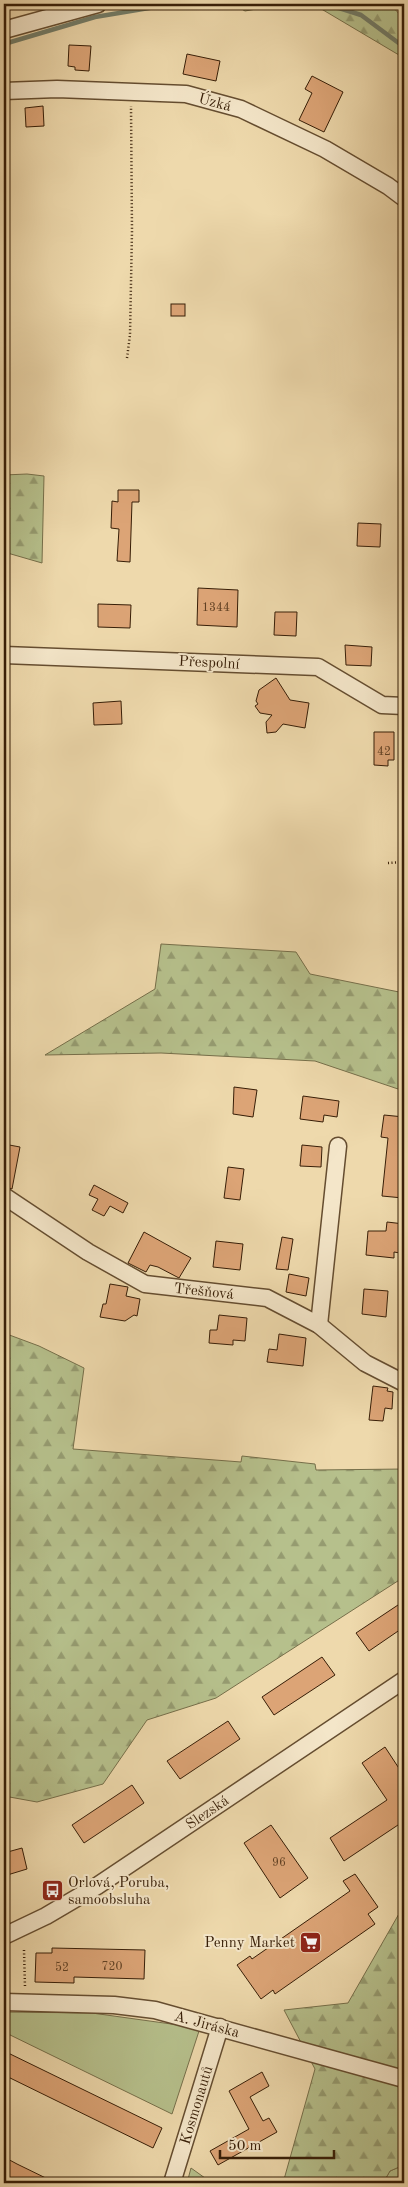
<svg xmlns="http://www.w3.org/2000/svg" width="408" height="2187" font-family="'Old Standard TT',serif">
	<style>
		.grass { fill: #b6c08c; stroke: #766f4a }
		.forest { fill: url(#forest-firs); stroke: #766f4a }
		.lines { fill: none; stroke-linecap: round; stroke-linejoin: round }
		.stream { stroke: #727c68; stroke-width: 4.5 }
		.building { fill: #dca476; stroke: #371e07 }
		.minor-casing { stroke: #654d30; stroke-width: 19 }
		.path { stroke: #371e07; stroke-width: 2.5; stroke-dasharray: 1 2.5; stroke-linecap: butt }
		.minor { stroke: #f4e6c9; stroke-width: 16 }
		.labels { text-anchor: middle; stroke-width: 4; stroke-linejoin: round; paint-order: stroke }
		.number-label { font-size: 12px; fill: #604023 }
		.street-label { font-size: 15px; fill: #371e07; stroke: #f4e6c9 }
		.poi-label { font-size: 15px; fill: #371e07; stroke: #f4e6c9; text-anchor: start }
	</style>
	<defs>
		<pattern id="forest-firs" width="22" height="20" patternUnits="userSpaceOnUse" patternTransform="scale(1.25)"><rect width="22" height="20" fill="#b6c08c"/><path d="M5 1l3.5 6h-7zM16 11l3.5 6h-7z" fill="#959b70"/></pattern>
	</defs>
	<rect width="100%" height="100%" fill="#eed9ac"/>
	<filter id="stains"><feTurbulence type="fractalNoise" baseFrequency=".004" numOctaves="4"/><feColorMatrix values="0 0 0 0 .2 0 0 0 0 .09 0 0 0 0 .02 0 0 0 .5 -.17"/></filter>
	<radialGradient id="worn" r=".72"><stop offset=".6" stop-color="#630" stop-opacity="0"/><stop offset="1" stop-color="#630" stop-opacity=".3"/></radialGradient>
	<!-- grass -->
	<g class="grass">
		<path d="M4,2012L92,2013L200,2028L172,2114L4,2032Z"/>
		<path d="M404,2165V2183H383L390,2171Z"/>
		<path d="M191,2168L212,2183H187Z"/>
	</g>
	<!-- forest -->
	<g class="forest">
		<path d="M233,4H285L245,11Z"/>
		<path d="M313,4H390L404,19V58Z"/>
		<path d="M27,474L44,476L42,563L4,552V475Z"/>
		<path d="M161,944L296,952L310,974L404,993V1091L315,1061L161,1053L45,1055L155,989Z"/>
		<path d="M4,1333L39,1346L84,1368L73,1449L241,1462L242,1456L315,1464L316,1470L404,1469V1577L216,1698L147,1720L103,1784L37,1802L4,1796Z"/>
		<path d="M404,1905V2165L390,2171L383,2183H283L315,2069L284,2010L348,2003Z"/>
	</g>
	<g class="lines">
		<!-- stream -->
		<g class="stream">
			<path d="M296,4L339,8L361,15L404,47"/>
			<path d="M4,44L95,17L155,7"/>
		</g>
	</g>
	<!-- building -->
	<g class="building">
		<path d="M69,45L91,46L89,71L75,70V67L68,66Z"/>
		<path d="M187,54L220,61L216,81L183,74Z"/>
		<path d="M312,76L343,92L324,132L299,120L312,93L305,89Z"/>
		<path d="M43,106L44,126L26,127L25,108Z"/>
		<rect x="171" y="304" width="14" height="12"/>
		<path d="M118,490H139V502H132L130,562L117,561L119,529L111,528L112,501L118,502Z"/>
		<path d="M358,523L381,524L380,547L357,546Z"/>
		<path d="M198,588L238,590L237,627L197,625Z"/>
		<path d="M98,604L131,605L130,628L98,627Z"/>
		<path d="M275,612H297L296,636L274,635Z"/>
		<path d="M345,645L372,647L371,666L346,665Z"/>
		<path d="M276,678L290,700L309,703L305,728L283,724L276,732L267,733L266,722L272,715L260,713L255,706L258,704L256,701L259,690Z"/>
		<path d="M121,701L122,724L94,725L93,703Z"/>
		<path d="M374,732H394V760H388V766L374,765Z"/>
		<path d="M234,1087L257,1090L253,1117L233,1114Z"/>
		<path d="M303,1096L339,1101L337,1117L324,1115L323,1122L300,1119Z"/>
		<path d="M384,1115L404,1117L400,1177L404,1178L403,1198L382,1196L388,1138L381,1137Z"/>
		<path d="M4,1144L20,1147L12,1189L4,1186Z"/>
		<path d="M302,1145L322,1147L321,1167L300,1166Z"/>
		<path d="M228,1167L244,1169L240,1200L224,1198Z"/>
		<path d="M94,1185L128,1203L123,1213L110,1206L104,1216L92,1210L98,1199L89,1195Z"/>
		<path d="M387,1222L404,1224V1243H400V1253L394,1252V1258L366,1255L368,1231H386Z"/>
		<path d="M144,1232L191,1258L179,1278L158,1267L150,1265L146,1272L128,1263Z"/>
		<path d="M282,1237L293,1239L288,1270L276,1269Z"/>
		<path d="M216,1241L243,1244L240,1270L213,1267Z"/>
		<path d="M289,1274L309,1278L306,1296L286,1292Z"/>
		<path d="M110,1284L128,1287L126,1296L140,1299L137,1316L134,1315L125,1321L100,1317L103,1304H106Z"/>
		<path d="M364,1289L388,1291L386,1317L362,1314Z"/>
		<path d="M219,1315L247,1318L245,1341L233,1340V1345L209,1343L210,1330H217Z"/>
		<path d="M279,1334L306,1338L303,1366L267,1362L269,1349L277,1350Z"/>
		<path d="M373,1386L388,1388L387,1391L393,1392L392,1409L385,1408L383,1421L369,1420Z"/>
		<path d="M404,1601V1627L369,1651L356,1633Z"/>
		<path d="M322,1657L335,1675L274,1715L262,1697Z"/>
		<path d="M228,1721L240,1739L180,1779L167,1761Z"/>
		<path d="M385,1747L404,1776V1821L344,1861L330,1838L387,1800L362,1763Z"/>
		<path d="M132,1785L144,1803L84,1843L72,1825Z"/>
		<path d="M271,1825L308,1878L280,1898L244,1843Z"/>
		<path d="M22,1848L27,1869L4,1876V1853Z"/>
		<path d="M355,1874L378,1907L368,1914L375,1924L275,1994L273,1990L261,1999L237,1965L250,1956L252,1959L350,1891L343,1881Z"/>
		<path d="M52,1948L145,1950L144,1979L74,1977V1983L35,1982L36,1953H52Z"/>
		<path d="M4,2051L162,2128L153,2148L4,2075Z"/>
		<path d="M262,2072L269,2086L250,2097L263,2121L269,2118L277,2132L218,2165L210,2151L249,2129L229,2091Z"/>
		<path d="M4,2157L17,2164L56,2183H4Z"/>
	</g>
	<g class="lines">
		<defs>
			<g id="minor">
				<path d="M4,30L98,4"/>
				<path d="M4,91L57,89L186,94L241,109L325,149L388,186L404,198"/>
				<path d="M4,655L318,667L382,705L404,706"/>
				<path d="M4,1196L88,1252L145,1284L267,1298L319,1325L365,1363L404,1383"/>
				<path d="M319,1325L338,1146"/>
				<path d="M4,1936L46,1916L97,1886L404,1680"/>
				<path d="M4,2002L114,2005L155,2010L404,2079"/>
				<path d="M172,2183L220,2027"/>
			</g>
		</defs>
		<!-- minor casing -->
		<use href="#minor" class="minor-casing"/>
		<!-- path -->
		<g class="path">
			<path d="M127,358L130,335L132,231L131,106"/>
			<path d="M388,863L404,862"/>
			<path d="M24,1950L25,1987"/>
		</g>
		<!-- minor -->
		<use href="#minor" class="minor"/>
	</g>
	<!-- icons -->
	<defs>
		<symbol id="bus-square" viewBox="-11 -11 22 22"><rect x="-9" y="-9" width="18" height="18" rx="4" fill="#8f2418" stroke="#f4e6c9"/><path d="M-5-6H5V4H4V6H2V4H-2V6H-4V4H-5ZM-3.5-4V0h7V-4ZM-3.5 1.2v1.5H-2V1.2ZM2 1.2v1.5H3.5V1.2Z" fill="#fff"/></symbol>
		<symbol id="supermarket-square" viewBox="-11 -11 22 22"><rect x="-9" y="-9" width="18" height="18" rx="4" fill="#8f2418" stroke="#f4e6c9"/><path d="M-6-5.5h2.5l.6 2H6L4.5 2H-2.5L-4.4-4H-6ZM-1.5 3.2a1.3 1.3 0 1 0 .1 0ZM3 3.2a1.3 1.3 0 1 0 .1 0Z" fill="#fff"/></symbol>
	</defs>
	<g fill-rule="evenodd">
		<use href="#bus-square" x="40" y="1878" width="25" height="25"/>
		<use href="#supermarket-square" x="298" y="1930" width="25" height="25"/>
	</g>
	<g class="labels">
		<!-- number labels -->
		<g class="number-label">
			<text x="216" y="611">1344</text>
			<text x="384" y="755">42</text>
			<text x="279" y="1866">96</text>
			<text x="112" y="1970">720</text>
			<text x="62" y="1971">52</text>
		</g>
		<!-- street labels -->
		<g class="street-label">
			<text transform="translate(215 102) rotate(15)" y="5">Úzká</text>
			<text transform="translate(209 662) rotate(3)" y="5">Přespolní</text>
			<text transform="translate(204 1291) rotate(6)" y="5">Třešňová</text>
			<text transform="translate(207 1812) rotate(-34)" y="5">Slezská</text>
			<text transform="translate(207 2024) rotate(15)" y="5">A. Jiráska</text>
			<text transform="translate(196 2105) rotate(-73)" y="5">Kosmonautů</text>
		</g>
		<!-- poi labels -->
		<g class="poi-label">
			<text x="68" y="1887">Orlová, Poruba,<tspan x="68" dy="17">samoobsluha</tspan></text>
			<text x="295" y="1947" text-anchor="end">Penny Market</text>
		</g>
	</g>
	<!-- margin -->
	<rect width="408" height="2187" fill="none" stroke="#eed9ac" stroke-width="20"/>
	<rect x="5" y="5" width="398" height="2177" fill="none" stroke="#371e07" stroke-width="2.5"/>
	<rect x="10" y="10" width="388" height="2167" fill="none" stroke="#371e07"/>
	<!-- scale -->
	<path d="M220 2150v8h114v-8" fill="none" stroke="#371e07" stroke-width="2.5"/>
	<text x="228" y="2150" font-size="15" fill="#371e07" stroke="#f4e6c9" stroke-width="4" paint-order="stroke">50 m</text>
	<rect width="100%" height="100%" filter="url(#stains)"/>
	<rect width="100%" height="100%" fill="url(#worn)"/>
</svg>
